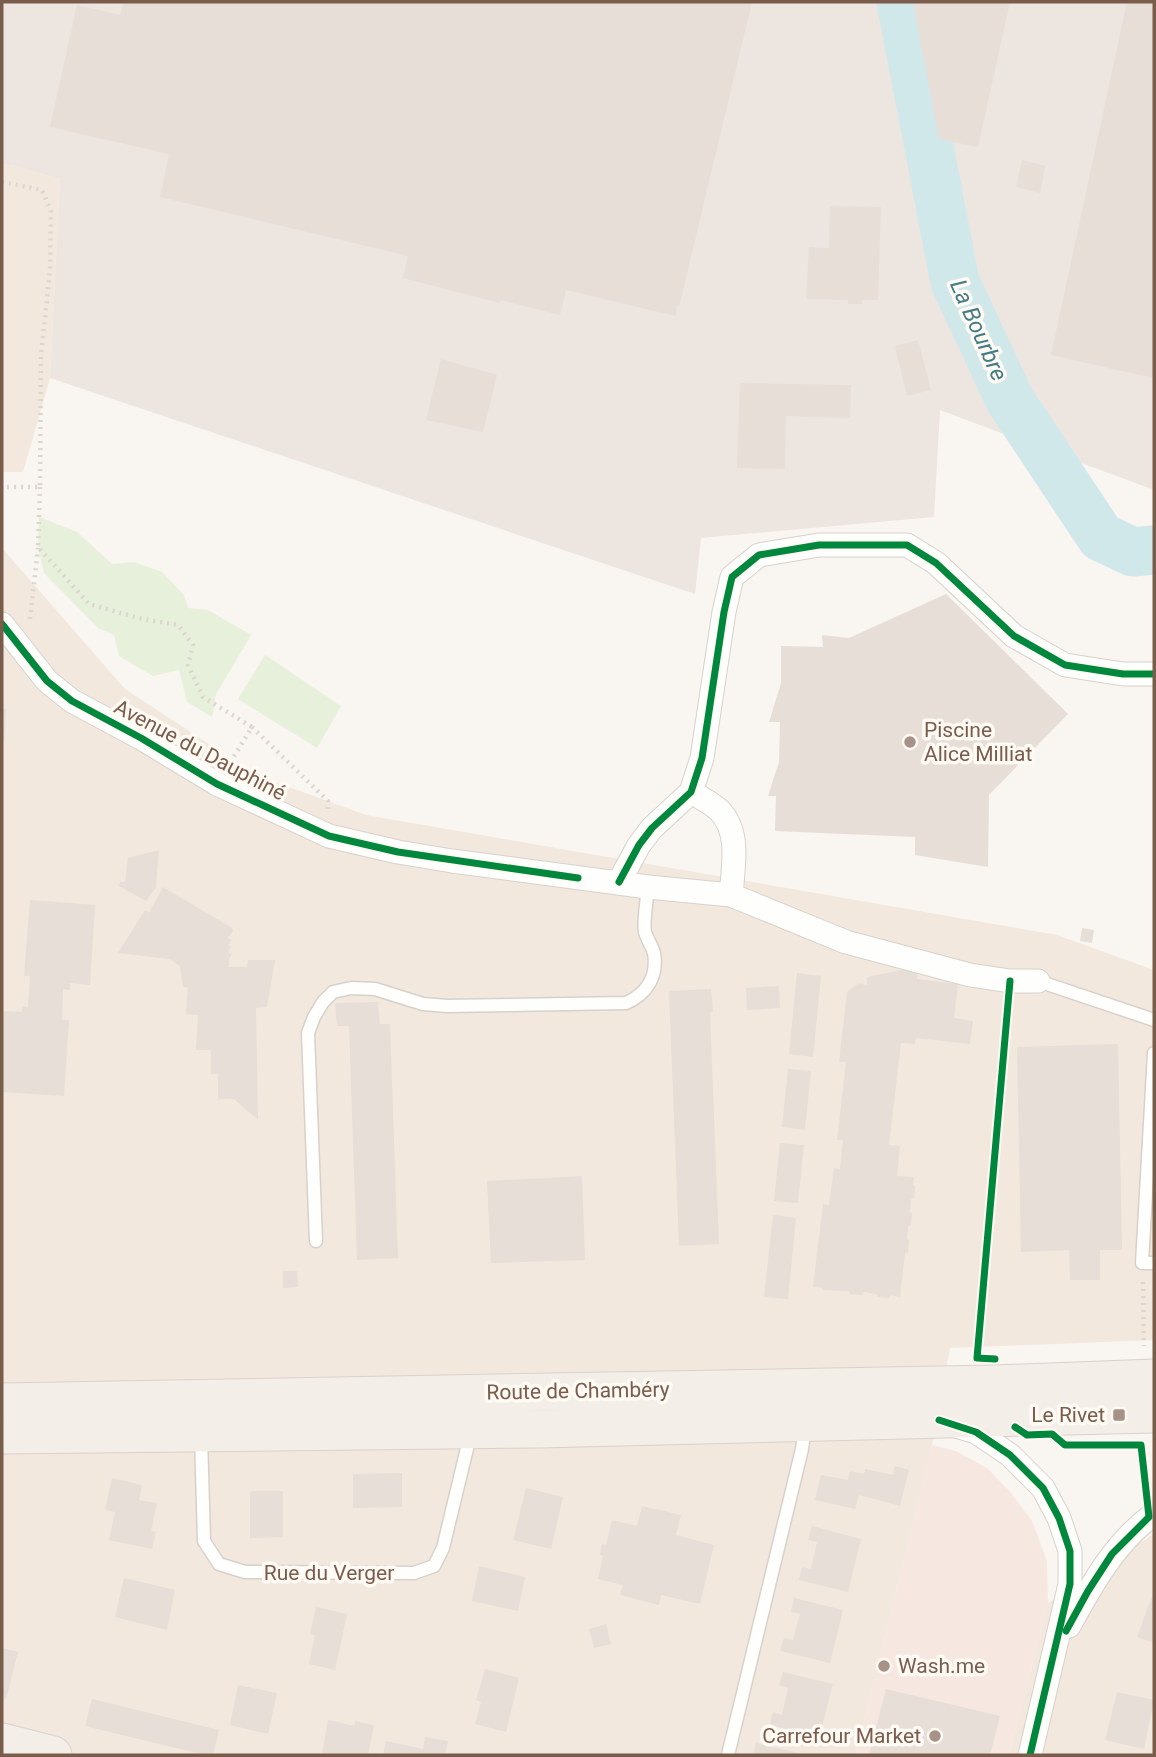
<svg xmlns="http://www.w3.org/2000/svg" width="1156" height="1757" font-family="Roboto,sans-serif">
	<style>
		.residential { fill: #f2e8de }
		.commercial { fill: #f6e8e1 }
		.industrial { fill: #ede5e0 }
		.green { fill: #e7f0db }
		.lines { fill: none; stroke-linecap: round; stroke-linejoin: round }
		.river { stroke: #d0e8ea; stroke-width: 49 }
		.building { fill: #e6ded7 }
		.lane-casing { stroke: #d7d1cb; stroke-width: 15 }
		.street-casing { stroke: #d7d1cb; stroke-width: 25 }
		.primary-casing { stroke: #dad1cc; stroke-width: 39 }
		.path { stroke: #dcd5d0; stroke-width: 4.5; stroke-dasharray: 2 5; stroke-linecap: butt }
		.lane { stroke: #fefefd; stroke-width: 12 }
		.street { stroke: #fefefd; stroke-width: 23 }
		.primary { stroke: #f3eee8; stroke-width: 37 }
		.cycleway-casing { stroke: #fffaf3; stroke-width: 11 }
		.cycleway { stroke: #00873e; stroke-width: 7 }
		.poi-dot { fill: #a69286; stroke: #fffaf3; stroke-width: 2.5 }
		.labels { text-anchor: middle; stroke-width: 7; stroke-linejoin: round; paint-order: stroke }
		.poi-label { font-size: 21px; fill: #7a5c4d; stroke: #fffaf3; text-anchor: start }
		.street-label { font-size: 21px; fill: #7a5c4d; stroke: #fffaf3 }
		.water-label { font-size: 23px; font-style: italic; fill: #437c86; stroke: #fffaf3 }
	</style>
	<rect width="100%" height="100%" fill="#f9f5f0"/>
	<!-- residential -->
	<g class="residential">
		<path d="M2,164L15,166L60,179L50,378L23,472H2Z"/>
		<path d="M2,548L125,689L256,775L366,815L1057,935L1154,970V1340L950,1348L932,1445L856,1755H2Z"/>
		<path d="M1154,1534V1755H1009L1048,1603Z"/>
	</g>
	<!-- commercial -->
	<path class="commercial" d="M932,1445L956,1451L987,1468L1011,1493L1032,1521L1047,1561L1048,1603L1009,1755H856Z"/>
	<!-- industrial -->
	<path class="industrial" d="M2,2H1154V490L940,410L934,517L701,538L695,594L50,378L60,179L15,166L2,164Z"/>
	<!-- green -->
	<g class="green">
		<path d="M39,517L77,532L112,564L134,562L162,572L184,595L188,608L208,610L251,635L216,694L212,717L187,702L179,670L153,676L119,656L114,635L98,628L44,573L38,547Z"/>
		<path d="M265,655L341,706L317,748L238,699Z"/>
	</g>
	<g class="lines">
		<!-- river -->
		<path class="river" d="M901,2L955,282L1010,400L1101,537L1133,552L1154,550"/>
	</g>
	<!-- building -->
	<g class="building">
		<path d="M124,2H752L679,307L677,305L676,316L566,290L560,315L500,300V303L403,278L408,256L160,197L169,154L50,127L77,5L120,15Z"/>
		<path d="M913,2H1010L978,147L939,139Z"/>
		<path d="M1127,2H1154L1153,378L1051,355Z"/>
		<path d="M1022,160L1045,166L1040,193L1016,187Z"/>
		<path d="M830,206L881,207L878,300H862V304H848V300L806,299L809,247L829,248Z"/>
		<path d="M918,340L931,390L907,396L895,346Z"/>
		<path d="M441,359L497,375L483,432L426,420Z"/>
		<path d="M740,383L851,385L850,418L786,416L785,469L737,468Z"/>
		<path d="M946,594L1068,714L989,795L988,867L915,855V837L775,831L776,796H768L779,762L780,722H769L781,683V646L823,647L822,635L849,638Z"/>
		<path d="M2,709H6L4,741H2Z"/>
		<path d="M159,850L156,887L146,901L119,886L120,882H125L128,858Z"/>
		<path d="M163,887L232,928L233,931L228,938L232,940L228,945L231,947L228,952L232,955L229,959V967H247L248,960H275L267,1007L256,1008L258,1120L234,1099H218V1074H211V1050H196L198,1015L186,1014L188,987H183L180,966L169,959L118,953L145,910L149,913Z"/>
		<path d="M30,900L95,905L90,985L70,983V990L63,989L62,1020H69L64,1096L2,1092L3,1011L22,1012V1006L28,1007L30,976H24Z"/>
		<path d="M1082,928L1094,930L1092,943L1080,941Z"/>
		<path d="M902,970L918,971L917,979L958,984L954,1018L973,1021L970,1044L916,1038L915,1044L901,1043L889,1145L900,1146L897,1176L914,1177L913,1185L915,1186L914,1198L911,1199L910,1212L912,1213L911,1225L908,1226L907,1239L909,1240L908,1252L905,1253L900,1297L891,1295L889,1298L878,1297L876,1294L864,1292L862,1295L850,1294L849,1291L823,1290L822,1288L813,1287L823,1204L829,1205L834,1168L840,1169L843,1140H837L846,1062H839L847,992L859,983L867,985V978L871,976Z"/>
		<path d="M797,973L821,976L813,1057L789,1054Z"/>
		<path d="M779,986L780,1008L747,1010L746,988Z"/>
		<path d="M711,989L713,1012H710L719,1244L679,1246L669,991Z"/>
		<path d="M378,1002L380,1024H390L398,1258L357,1260L349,1026H337L335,1003Z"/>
		<path d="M1118,1044L1122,1250H1100V1280H1070L1069,1250L1021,1252L1017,1047Z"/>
		<path d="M788,1069L811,1071L805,1130L782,1127Z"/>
		<path d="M780,1143L804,1145L798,1203L774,1201Z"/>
		<path d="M582,1176L585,1260L491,1263L487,1181Z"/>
		<path d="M773,1215L796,1218L788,1299L764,1297Z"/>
		<path d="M283,1271H297L298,1287L283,1288Z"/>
		<path d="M895,1466L909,1470L900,1506L859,1495L855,1509L815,1500L821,1475L848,1480L850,1471L864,1474L865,1469L893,1475Z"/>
		<path d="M402,1473V1507L353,1508V1474Z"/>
		<path d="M112,1478L142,1485L139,1500L157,1503L151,1531L156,1532L152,1549L109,1540L115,1512L105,1510Z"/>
		<path d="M526,1488L563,1497L551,1549L513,1540Z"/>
		<path d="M250,1491H283V1537L250,1538Z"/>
		<path d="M642,1506L681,1515L676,1535L714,1545L700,1604L661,1595L659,1605L620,1595L623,1585L598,1579L603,1556L600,1555L602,1544L606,1545L612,1520L637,1526Z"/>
		<path d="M812,1526L861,1539L848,1592L799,1580L802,1567L811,1569L817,1542L808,1540Z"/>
		<path d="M479,1566L525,1577L518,1611L472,1601Z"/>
		<path d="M124,1578L175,1590L167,1630L115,1617Z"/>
		<path d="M1154,1591V1643L1137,1637Z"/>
		<path d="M794,1598L843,1610L830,1663L780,1651L784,1638L793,1640L800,1614L791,1612Z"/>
		<path d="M316,1607L347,1614L335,1670L309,1664L315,1635L310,1634Z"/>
		<path d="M606,1624L611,1644L594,1648L589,1629Z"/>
		<path d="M2,1648L18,1652L6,1699L2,1698Z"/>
		<path d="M485,1669L519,1678L506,1732L475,1724L481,1702L476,1700Z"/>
		<path d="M783,1672L833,1684L819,1738L770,1725L773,1712L782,1715L788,1688L779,1685Z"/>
		<path d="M238,1685L277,1693L268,1734L230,1725Z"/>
		<path d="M886,1689L1000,1716L990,1755H869Z"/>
		<path d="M1117,1692L1154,1700L1144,1749L1105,1740Z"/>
		<path d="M92,1699L219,1730L213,1755H205L85,1726Z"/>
		<path d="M328,1720L354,1726L355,1721L374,1725L368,1755H322Z"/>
		<path d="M425,1737L448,1741L445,1755H383L386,1741L423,1749Z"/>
		<path d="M756,1743L802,1754V1755H753Z"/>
	</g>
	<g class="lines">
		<defs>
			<g id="lane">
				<path d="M1038,981L1154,1020"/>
				<path d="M1154,1053L1142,1263H1154"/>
				<path d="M316,1241L308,1033L314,1017L323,1002L333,992L351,988L375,989L423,1004L447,1006L626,1003C647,994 658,976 654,953C652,946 647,939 645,932C643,921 647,900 648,887"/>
				<path d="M201,1436L204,1541L219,1564L245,1572L414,1573L434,1566L443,1548L471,1432"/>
				<path d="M728,1755L802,1449L805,1427"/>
			</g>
			<g id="street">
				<path d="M2,624L47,681L72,701L141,738L217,784L329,836L398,852L452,861L648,887L731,895L846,942L970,975L1010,981H1038"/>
				<path d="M691,792C700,797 711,803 719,810C741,832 733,867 731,895"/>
				<path d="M619,882L639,845L652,828L691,792L702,758L724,612L732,577L759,555L819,545H907L936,563L1014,636L1065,665L1123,674H1154"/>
				<path d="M953,1425L976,1432L1010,1455L1043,1488L1059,1518L1070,1551V1584L1030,1755"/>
				<path d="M1069,1626C1092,1584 1115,1542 1154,1514"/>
			</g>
			<g id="primary">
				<path d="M2,1402L994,1384L1154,1378"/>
				<path d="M2,1435L539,1429L1154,1414"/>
				<path d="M2,1742L53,1755"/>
			</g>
		</defs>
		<!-- lane casing -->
		<use href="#lane" class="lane-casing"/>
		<!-- street casing -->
		<use href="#street" class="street-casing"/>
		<!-- primary casing -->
		<use href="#primary" class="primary-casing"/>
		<!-- path -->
		<g class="path">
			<path d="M2,182L42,190L51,212L50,271L41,355L40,487H2"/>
			<path d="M40,487L38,547L89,604L142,619L178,625L193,645L188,665L203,697L252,727L230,763"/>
			<path d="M30,619L38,548"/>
			<path d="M252,727L328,801V810"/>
			<path d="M1143,1282L1144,1346"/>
		</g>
		<!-- lane -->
		<use href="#lane" class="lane"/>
		<!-- street -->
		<use href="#street" class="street"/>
		<!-- primary -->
		<use href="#primary" class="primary"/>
		<defs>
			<g id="cycleway">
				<path d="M2,624L47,681L72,701L141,738L217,784L329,836L398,852L578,878"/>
				<path d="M619,882L639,845L652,828L691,792L702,758L724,612L732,577L759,555L819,545H907L936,563L1014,636L1065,665L1123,674H1154"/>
				<path d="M995,1359L977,1358L1010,981"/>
				<path d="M939,1420L976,1432L1010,1455L1043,1488L1059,1518L1070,1551V1584L1030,1755"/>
				<path d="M1015,1427L1027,1435L1052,1434L1065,1445H1141L1149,1517L1112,1554L1088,1591L1066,1631"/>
			</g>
		</defs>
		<!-- cycleway casing -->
		<use href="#cycleway" class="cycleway-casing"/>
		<!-- cycleway -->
		<use href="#cycleway" class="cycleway"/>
	</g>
	<!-- markers -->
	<g class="poi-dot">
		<circle cx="910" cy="742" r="7"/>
		<rect x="1112" y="1408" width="14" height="14" rx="3.5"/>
		<circle cx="884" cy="1666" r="7"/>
		<circle cx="935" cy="1736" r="7"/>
	</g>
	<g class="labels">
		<!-- poi labels -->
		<g class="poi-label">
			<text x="924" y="737">Piscine<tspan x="924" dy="24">Alice Milliat</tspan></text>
			<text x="1105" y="1422" text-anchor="end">Le Rivet</text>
			<text x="898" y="1673">Wash.me</text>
			<text x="921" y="1743" text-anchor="end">Carrefour Market</text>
		</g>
		<!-- street labels -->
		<g class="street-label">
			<text transform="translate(200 750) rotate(28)" y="7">Avenue du Dauphiné</text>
			<text transform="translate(578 1391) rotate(-1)" y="7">Route de Chambéry</text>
			<text x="329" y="1580">Rue du Verger</text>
		</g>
		<!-- water labels -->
		<g class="water-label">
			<text transform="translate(979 330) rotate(66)" y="8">La Bourbre</text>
		</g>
	</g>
	<!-- border -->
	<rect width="1156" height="1757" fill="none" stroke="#7a5c4d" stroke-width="7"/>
</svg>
